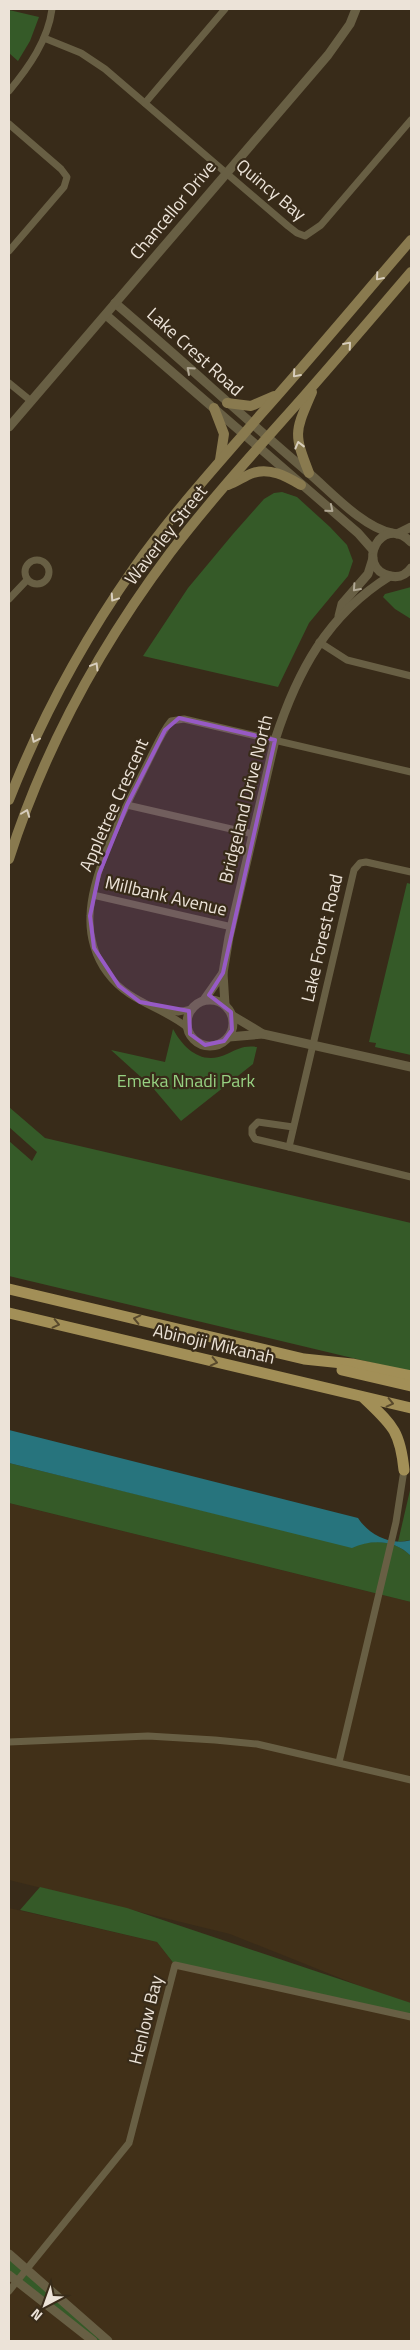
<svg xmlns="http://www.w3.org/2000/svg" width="420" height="2350" font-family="'Titillium Web',sans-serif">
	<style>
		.built { fill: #413018 }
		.green { fill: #355a28 }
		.water { fill: #27747d }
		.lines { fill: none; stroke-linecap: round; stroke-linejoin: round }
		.minor { stroke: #685f44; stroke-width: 7 }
		.tertiary { stroke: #685f44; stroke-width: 9 }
		.secondary { stroke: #897a4f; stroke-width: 10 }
		.primary { stroke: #a28f57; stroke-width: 11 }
		.oneway { stroke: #d8cebd }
		.oneway2 { stroke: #b1a895 }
		.oneway3 { stroke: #58492c }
		.marked { fill: #975ac5; fill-opacity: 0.2; stroke: #975ac5; stroke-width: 4; stroke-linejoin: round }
		.labels { text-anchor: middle; stroke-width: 4.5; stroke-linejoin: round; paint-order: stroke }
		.street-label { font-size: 18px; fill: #ece3d8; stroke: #382b19 }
		.park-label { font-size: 18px; fill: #97d182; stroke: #382b19 }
	</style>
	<rect width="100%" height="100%" fill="#382b19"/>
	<!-- built -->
	<g class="built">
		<path d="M9,1503L411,1602V2003L395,2000L230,1934L9,1880Z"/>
		<path d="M9,1908L157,1942L175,1965L411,2017V2341H108L9,2254Z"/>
		<path d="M9,2275L93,2341H9Z"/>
	</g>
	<!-- green -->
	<g class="green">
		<path d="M9,10L39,17L30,41L18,61L9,53Z"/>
		<path d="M282,492L297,497L330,527L347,545L353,561L348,576L309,623L278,687L143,656L188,588L233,534L264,499L274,493Z"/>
		<path d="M411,587V619L395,609L383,597L385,594Z"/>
		<path d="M407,883L411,884V1055L375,1047L376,1043L369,1042Z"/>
		<path d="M173,1029C184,1049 202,1066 227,1054C238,1049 244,1045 257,1047L253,1064L181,1121L153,1088L111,1050L165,1062Z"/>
		<path d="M9,1107L45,1138L411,1223V1372L9,1276V1141L32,1161L37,1152L9,1127Z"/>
		<path d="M9,1463L352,1547C372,1539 395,1540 411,1556V1602L9,1503Z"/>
		<path d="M411,1486V1540L398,1542Z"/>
		<path d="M40,1887L127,1908L411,2003V2017L175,1965L157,1942L20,1910Z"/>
		<path d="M9,2254L108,2341H93L9,2275Z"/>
	</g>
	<!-- water -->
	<path class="water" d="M9,1430L358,1518C369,1535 391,1546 411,1540V1556C395,1540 372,1539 352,1548L9,1463Z"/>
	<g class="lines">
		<!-- minor -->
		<g class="minor">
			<path d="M44,38L81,53L105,69L288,226L297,233L305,236L321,225L411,120"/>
			<path d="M9,91C29,67 48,40 52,9"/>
			<path d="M145,103L225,9"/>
			<path d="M9,124L61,169L67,177L64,187L9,251"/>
			<path d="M9,383L31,401"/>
			<circle cx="37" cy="572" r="12"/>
			<path d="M9,599L27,580"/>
			<path d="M319,642L347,660L411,676"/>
			<path d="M127,805L253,834"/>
			<path d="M411,872L366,862L360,863L354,870L289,1147L411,1177"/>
			<path d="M93,895L232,927"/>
			<path d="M164,1010L178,1012L192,1009"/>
			<path d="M188,1028C161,1006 129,1003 107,973C95,957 89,936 90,916C91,870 127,805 147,764C155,749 161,733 171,721L184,719L411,772"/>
			<path d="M289,1147L255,1139L252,1134V1128L258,1122L293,1127"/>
			<path d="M9,1742L148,1736L215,1740L257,1744L411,1780"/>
			<path d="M339,1762L396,1522L404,1470"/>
			<path d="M9,2291L129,2143L175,1965L411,2017"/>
		</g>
		<!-- tertiary -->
		<g class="tertiary">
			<path d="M115,303C181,359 244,418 310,474C332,493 364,528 392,533"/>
			<path d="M106,315L358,533L373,550"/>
			<path d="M9,427L328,55L350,24L356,9"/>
			<path d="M397,534L411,527"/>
			<path d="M411,542C381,512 354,568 390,576C399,578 406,575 411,568"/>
			<path d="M339,616L342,604L368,574L373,558"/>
			<path d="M204,1000L223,973"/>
			<circle cx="210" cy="1023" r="23"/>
			<path d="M225,1005L223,973L229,937L275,740C297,672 327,615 390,576"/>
			<path d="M233,1016L263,1034L411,1067"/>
			<path d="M229,1037L263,1034"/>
			<path d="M9,2254L108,2341"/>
			<path d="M9,2275L93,2341"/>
		</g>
		<!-- secondary -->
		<g class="secondary">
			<path d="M227,403L251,406L274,396"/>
			<path d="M214,408L224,434L220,460"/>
			<path d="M309,473C293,432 295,432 312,392"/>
			<path d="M228,485C237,482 244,476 253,473C270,467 287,477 301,485"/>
			<path d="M9,800C41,718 83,641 134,568C172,514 218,464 261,414C312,357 361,298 411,240"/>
			<path d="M9,859C44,749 101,645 170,553C212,498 259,447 305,395C341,354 376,313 411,272"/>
		</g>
		<!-- primary -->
		<g class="primary">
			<path d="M9,1289L304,1359L352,1364L411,1376"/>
			<path d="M9,1313L411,1408"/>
			<path d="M342,1370L411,1386"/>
			<path d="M364,1398C392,1425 400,1430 404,1470"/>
		</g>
	</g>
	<!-- one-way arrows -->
	<defs><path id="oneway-chevron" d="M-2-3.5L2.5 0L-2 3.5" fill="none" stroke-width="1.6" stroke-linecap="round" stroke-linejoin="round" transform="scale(1.25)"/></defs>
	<g class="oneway">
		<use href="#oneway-chevron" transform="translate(379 277) rotate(131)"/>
		<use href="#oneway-chevron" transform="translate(348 345) rotate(-49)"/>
		<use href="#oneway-chevron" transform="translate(296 374) rotate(131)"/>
		<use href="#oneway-chevron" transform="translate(299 445) rotate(-104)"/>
		<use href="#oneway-chevron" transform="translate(114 598) rotate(124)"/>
		<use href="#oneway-chevron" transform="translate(95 666) rotate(-59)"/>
		<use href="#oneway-chevron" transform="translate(35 739) rotate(116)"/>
		<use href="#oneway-chevron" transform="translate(26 813) rotate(-69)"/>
	</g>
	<g class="oneway2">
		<use href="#oneway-chevron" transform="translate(190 370) rotate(-138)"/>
		<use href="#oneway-chevron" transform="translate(330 509) rotate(40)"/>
		<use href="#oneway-chevron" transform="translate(356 588) rotate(132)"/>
	</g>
	<g class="oneway3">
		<use href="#oneway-chevron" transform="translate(137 1319) rotate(-167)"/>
		<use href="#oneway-chevron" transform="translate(56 1324) rotate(13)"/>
		<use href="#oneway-chevron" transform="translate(214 1362) rotate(13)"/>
		<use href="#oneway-chevron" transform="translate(390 1403) rotate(13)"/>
	</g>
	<!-- marked area -->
	<path class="marked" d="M179,718L275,740L223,973L209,995L231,1012L232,1030L224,1041L205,1045L190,1034L189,1011L140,1002L119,986L94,948L90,916L99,874L127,805L165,730Z"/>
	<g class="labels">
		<!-- street labels -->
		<g class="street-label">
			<text transform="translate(271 190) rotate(40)" y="6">Quincy Bay</text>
			<text transform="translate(173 210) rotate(-50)" y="6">Chancellor Drive</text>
			<text transform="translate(195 352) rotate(42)" y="6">Lake Crest Road</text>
			<text transform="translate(166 535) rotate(-52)" y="6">Waverley Street</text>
			<text transform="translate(246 799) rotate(-76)" y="6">Bridgeland Drive North</text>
			<text transform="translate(114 805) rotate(-66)" y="6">Appletree Crescent</text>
			<text transform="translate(166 896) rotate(13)" y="6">Millbank Avenue</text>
			<text transform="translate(322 938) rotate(-77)" y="6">Lake Forest Road</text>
			<text transform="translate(214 1344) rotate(13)" y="6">Abinojii Mikanah</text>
			<text transform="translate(146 2020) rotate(-76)" y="6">Henlow Bay</text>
		</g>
		<!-- park labels -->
		<g class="park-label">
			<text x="186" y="1087">Emeka Nnadi Park</text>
		</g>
	</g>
	<!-- border -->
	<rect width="420" height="2350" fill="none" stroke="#ece3d8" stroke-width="20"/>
	<!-- north arrow -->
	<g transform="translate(45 2305) rotate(221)" stroke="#382b19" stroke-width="4" paint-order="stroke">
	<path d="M0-4L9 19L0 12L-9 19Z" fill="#ece3d8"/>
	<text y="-8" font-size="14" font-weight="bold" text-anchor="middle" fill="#ece3d8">N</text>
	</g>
</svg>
